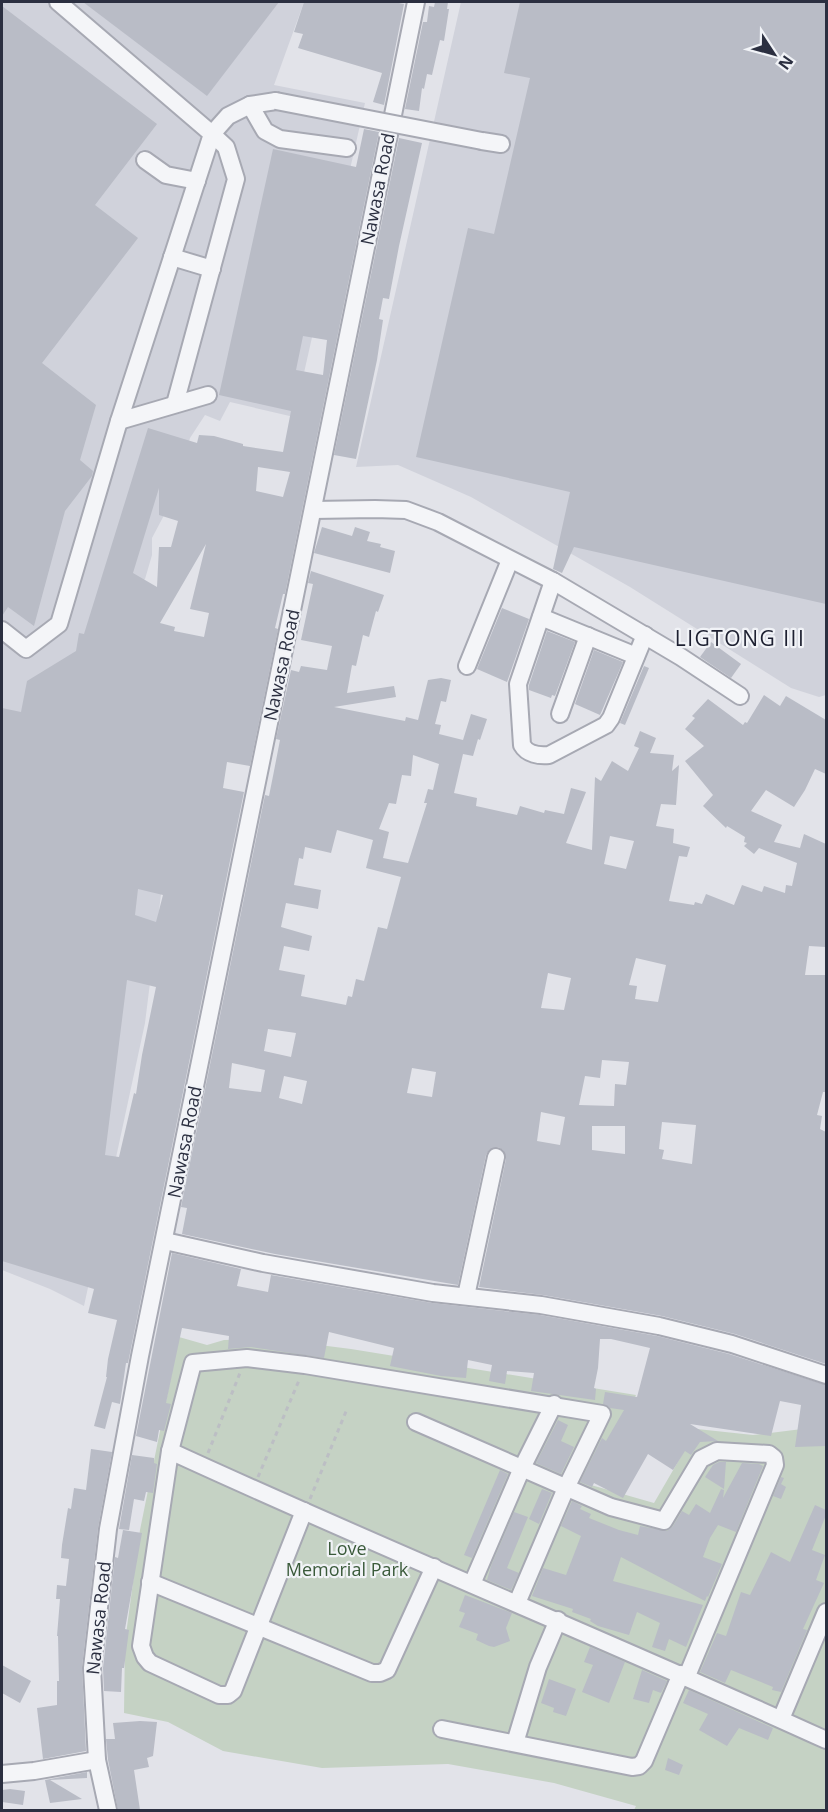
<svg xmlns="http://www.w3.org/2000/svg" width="828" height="1812" font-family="'Open Sans',sans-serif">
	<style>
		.built { fill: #d0d2db }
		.green { fill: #c5d2c4 }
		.building { fill: #b9bcc6; fill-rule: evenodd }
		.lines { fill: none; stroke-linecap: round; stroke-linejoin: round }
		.minor-casing { stroke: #a7a9b3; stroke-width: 20 }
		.path { stroke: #bcbec4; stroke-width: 3; stroke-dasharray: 4.5 4.5; stroke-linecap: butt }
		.minor { stroke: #f4f5f8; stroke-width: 16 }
		.minor-bridge-casing { stroke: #a7a9b3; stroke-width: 20; stroke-linecap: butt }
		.minor-bridge { stroke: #f4f5f8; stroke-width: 16 }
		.labels { text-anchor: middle; stroke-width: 4.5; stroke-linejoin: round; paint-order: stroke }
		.street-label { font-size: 18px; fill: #2b2f40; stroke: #f1f3f7 }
		.park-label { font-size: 18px; fill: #3a5a3a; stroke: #f1f3f7 }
		.quarter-label { font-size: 21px; letter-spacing: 1.5px; fill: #1d2031; stroke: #f1f3f7 }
	</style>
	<rect width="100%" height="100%" fill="#e2e3e9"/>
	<!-- built -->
	<g class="built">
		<path d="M2,2H304L274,85L365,103L294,417L230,402L220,421L205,415L190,438L170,504L152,538V555L145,579L132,590L169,830L145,1023L84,1306L50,1289L2,1270Z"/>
		<path d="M461,2H826V695L819,697L791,688L630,587L471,497L398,465L356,467Z"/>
	</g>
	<!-- green -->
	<path class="green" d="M179,1337L207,1345L224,1340L272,1339L351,1349L636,1395L591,1485L654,1503L697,1429L753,1435L818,1427L826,1430V1810H634L636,1806L554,1783L448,1764L322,1768L223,1751L168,1722L124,1713L125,1642L140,1530Z"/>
	<!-- building -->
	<g class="building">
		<path d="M83,2H279L207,96Z"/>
		<path d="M304,2H394L404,4L384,105L373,102L382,73L298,48L303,34L294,32Z"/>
		<path d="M435,2H448L447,9H449L444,41L440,40L432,75L427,74L424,89L422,88L419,111L405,109L423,22H427L429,6L434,7Z"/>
		<path d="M520,2H826V604L574,547L562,573L553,569L570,492L416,457L468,228L494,234L530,78L504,73Z"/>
		<path d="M2,6L157,124L95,205L138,238L42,363L96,405L80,460L93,471L92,476L65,511L34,626L8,607L2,616Z"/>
		<path d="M364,129L379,132L285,594H283L275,628L278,629L250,766L227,762L223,788L244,792L128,1363H126L120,1404L112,1402L105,1429L94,1426L107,1377H106L108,1359L117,1320L88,1313L94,1289L2,1261V708L21,712L27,681L76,651L79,633L84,634L148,428L197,443L199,435L214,436L243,444V446L283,452L291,411L219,395L273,149L356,167ZM303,336L327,340L323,375L296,370ZM258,467L290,472L283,497L256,491ZM159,488V515L178,521L171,547H159L157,587L133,573ZM206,544L190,609L209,613L204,637L174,631L175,627L160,623ZM138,889L163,895L156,922L135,915ZM127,980L156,987L142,1055L136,1094L134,1093L119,1157L105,1155Z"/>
		<path d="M399,138L422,143L399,246L389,299L383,298L379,319L383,320L377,360L356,459L334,455Z"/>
		<path d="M322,527L352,536L355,527L370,532L367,541L381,544L380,547L395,551L390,573L314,553Z"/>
		<path d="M311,571L384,595L378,612L376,611L369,637L363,635L356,666L352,665L347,693L394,686L396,697L334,707L405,721L406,717L418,720L428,680L441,678L451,680L446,702L441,701L435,724L441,725L439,734L463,740L471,714L487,719L480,740L478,739L473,756L463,754L454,793L477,798L476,806L517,815L520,806L544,813L545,810L564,814L571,788L586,792L566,843L592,850L595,777L601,781L612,761L628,771L639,748L634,746L640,731L656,738L650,753L674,755L672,771L679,765L676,805L661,804L656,826L674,829L673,843L690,847L687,857L679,856L669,901L694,905L695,902L702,904L706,894L734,905L742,885L762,892L764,886L785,893L786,885L792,886L797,863L759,848L754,854L744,846L747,843L744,842L745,837L727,826L726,828L703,806L713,795L685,761L704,746L685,729L695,718L692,716L708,699L743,725L745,722L747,723L764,695L780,706L786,696L826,720V774L815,769L805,790L794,807L766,790L751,811L782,825L774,842L800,848L804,834L826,844V947L809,946L805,975H826V1092H823L817,1115L822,1116L820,1129L826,1132V1364L735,1334L662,1316L543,1295L479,1287L506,1159L503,1150L498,1147L489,1150L486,1155L458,1285L275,1254L182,1234L187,1208L181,1207L265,795L269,796L274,771L280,740L276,739L291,670L299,672L301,666L327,670L332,646L301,640L313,584L308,583ZM413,755L439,764L433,790L428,789L424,803H427L408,863L383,858L389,832L379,829L389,803L396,804L402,775L411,776ZM337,830L373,840L366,868L401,877L387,929L378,927L364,981L356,979L352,997L348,996L346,1005L301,996L305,975L279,970L284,946L309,951L312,936L281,927L286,903L318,909L321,890L294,885L299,858L303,859L305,847L331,853ZM610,836L634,841L626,869L604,864ZM636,958L666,965L658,1002L635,999L637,986L629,985ZM548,973L571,978L564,1010L541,1008ZM268,1029L296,1033L291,1057L264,1051ZM602,1060L629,1062L626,1085L615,1084L614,1106L579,1105L585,1076L600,1078ZM232,1063L265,1070L261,1092L229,1088ZM412,1068L436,1072L432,1097L407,1093ZM284,1076L307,1081L302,1104L279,1098ZM541,1112L565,1117L560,1145L537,1141ZM662,1122L696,1125L692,1164L662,1159L664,1150L659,1149ZM592,1126H625V1154L592,1150Z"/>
		<path d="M502,608L529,619L507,682L477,669Z"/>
		<path d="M547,631L575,642L555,696L552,695L551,698L529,690V685Z"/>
		<path d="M711,642L741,664L731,678L700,657Z"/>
		<path d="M594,650L623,662L600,715L575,704Z"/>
		<path d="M644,666L649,668L625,725L620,723Z"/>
		<path d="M172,1253L241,1269L237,1286L268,1292L271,1275L432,1303L540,1315L657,1336L729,1354L826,1385V1446L795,1447L801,1405L780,1401L771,1436L690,1424L718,1441L700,1442L691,1455L685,1451L673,1470L648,1454L623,1498L594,1483L592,1487L580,1482L602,1438L606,1441L624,1410L610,1408L603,1404L605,1392L637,1397L650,1348L611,1339H600L598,1368L594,1388L596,1389L595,1400L531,1391L534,1373L507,1371L505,1384L489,1381L492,1365L468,1360L466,1378L441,1376L390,1366L394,1348L329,1332L324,1358L251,1347L228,1349L229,1336L182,1328L166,1403L171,1404L164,1431L159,1430L157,1442L136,1436Z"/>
		<path d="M558,1420L568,1425L561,1441L574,1447L561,1474L536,1463Z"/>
		<path d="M91,1449L112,1452L98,1528L82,1667L86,1751L43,1759L37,1708L57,1705V1681H59L58,1636H57L60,1599H56L57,1585L66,1586L69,1559L61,1558L62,1545L68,1508L71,1509L74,1488L86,1490Z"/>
		<path d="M132,1455L154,1458V1463L157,1464L153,1493L146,1492L144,1501L134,1499L129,1530L119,1529Z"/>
		<path d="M719,1462H726L724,1489L705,1477L713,1465Z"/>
		<path d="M742,1463L759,1464L763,1466L736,1532L718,1525L710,1538L703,1557L722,1564L708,1597L707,1596L705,1601L621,1557L613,1581L703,1605L686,1647L669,1639L665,1651L652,1647L660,1623L637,1612L629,1635L598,1626L590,1621L591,1619L572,1612L573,1609L532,1596L543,1568L566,1575L581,1536L561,1526L572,1501L582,1506L580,1509L591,1514L589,1518L619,1530L638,1535L640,1526L667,1531L673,1526L682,1511L689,1515L696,1504L710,1513L721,1489L724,1490L723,1498Z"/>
		<path d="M500,1470L508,1474L472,1558L464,1555Z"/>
		<path d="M781,1477L784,1478L781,1484L786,1487L781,1499L773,1496Z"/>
		<path d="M542,1489L552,1493L539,1524L529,1519Z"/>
		<path d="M815,1505L826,1510V1515L812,1550L825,1555L816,1580L824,1583L803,1629L807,1630L781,1692L772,1690L773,1687L731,1670L725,1683L700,1672L717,1633L726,1636L741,1592L750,1595L771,1552L790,1562Z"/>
		<path d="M514,1512L528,1517L507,1568L519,1573L511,1590L487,1580L491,1566Z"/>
		<path d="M123,1530L142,1533L125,1629L129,1630L124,1668H122L121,1692L104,1691L103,1668L115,1557L118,1558Z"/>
		<path d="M465,1595L512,1613L506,1628L510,1641L494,1647L489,1646L476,1640L478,1634L459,1627L465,1613L459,1611Z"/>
		<path d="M590,1647L625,1662L609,1703L582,1692L593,1665L584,1662Z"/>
		<path d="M2,1665L31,1681L20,1703L2,1693Z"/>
		<path d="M642,1670L667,1681L661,1693L653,1690L649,1703L633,1699Z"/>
		<path d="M549,1679L576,1689L566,1716L553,1712L554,1708L541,1703Z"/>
		<path d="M689,1690L773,1728L768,1740L739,1728L727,1746L699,1730L708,1714L683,1703Z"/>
		<path d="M140,1721L157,1722L153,1756L147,1758L149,1767L134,1770L140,1810H118L108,1760L106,1739H115L113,1723Z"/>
		<path d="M668,1758L683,1765L679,1775L665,1770Z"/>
		<path d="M87,1772V1778L50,1780L82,1799L50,1803L45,1780Z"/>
		<path d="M10,1789L25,1791L23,1805L2,1802V1790Z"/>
	</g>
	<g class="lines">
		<defs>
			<g id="minor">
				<path d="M250,105L265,131L280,139L347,148"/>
				<path d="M482,141L501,144"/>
				<path d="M145,160L166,175L197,181"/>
				<path d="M172,257L212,269"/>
				<path d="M175,404L236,179L226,147L212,134L228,116L250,105L276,101"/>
				<path d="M119,421L208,395"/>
				<path d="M313,510L375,509L406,510L438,522L553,581L681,657L740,696"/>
				<path d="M553,581L518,684L522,745C527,754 539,756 549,755L606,725L611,718L645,635"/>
				<path d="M541,617L636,656"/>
				<path d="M2,630L26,649L59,624L119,421L212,134L58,2"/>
				<path d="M467,666L510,560"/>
				<path d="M560,714L588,636"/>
				<path d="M165,1241L263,1263L433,1293L541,1305L659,1326L732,1344L826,1375"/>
				<path d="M466,1296L496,1157"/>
				<path d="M416,1422L611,1507L664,1521L701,1459L717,1451L769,1454L774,1458L775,1465L687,1676"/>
				<path d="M170,1451C387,1551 609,1641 826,1740"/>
				<path d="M304,1511L233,1691L228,1695H219L150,1663L145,1657L141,1646L170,1451L193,1363L247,1358L305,1365L602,1414L566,1488L517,1603"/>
				<path d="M150,1582L372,1673H380L387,1670L434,1567"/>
				<path d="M472,1584L522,1468L554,1404"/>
				<path d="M781,1719L826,1612"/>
				<path d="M442,1729L632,1767L639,1766L644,1761L681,1674"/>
				<path d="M515,1743L538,1667L558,1620"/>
				<path d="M2,1774L34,1771L97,1760"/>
				<path d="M108,1810L97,1760L92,1668L108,1529L140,1356L416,2"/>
			</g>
		</defs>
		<!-- minor casing -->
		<use href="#minor" class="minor-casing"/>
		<!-- path -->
		<g class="path">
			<path d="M208,1453L240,1373"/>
			<path d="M258,1477L300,1378"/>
			<path d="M310,1499L347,1409"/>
		</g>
		<!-- minor -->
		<use href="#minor" class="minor"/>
		<defs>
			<path id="minor-bridge" d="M276,101L482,141"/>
		</defs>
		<!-- minor-bridge casing -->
		<use href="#minor-bridge" class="minor-bridge-casing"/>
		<!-- minor-bridge -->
		<use href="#minor-bridge" class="minor-bridge"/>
	</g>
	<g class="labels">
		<!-- street labels -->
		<g class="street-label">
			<text transform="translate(378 189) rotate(-79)" y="6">Nawasa Road</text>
			<text transform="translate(282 665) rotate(-78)" y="6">Nawasa Road</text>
			<text transform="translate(185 1142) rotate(-79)" y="6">Nawasa Road</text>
			<text transform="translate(99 1618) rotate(-84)" y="6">Nawasa Road</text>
		</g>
		<!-- park labels -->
		<g class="park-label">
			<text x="347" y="1555">Love<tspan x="347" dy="21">Memorial Park</tspan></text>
		</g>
		<!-- quarter labels -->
		<g class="quarter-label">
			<text x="740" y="646">LIGTONG III</text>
		</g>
	</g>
	<!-- border -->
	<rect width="828" height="1812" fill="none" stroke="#2b2f40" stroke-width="6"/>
	<!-- north arrow -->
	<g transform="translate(774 54) rotate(126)" stroke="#f1f3f7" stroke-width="4.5" paint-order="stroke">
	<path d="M0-4.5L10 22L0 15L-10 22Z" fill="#2b2f40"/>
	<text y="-9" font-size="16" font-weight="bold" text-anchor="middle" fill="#2b2f40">N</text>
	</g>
</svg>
